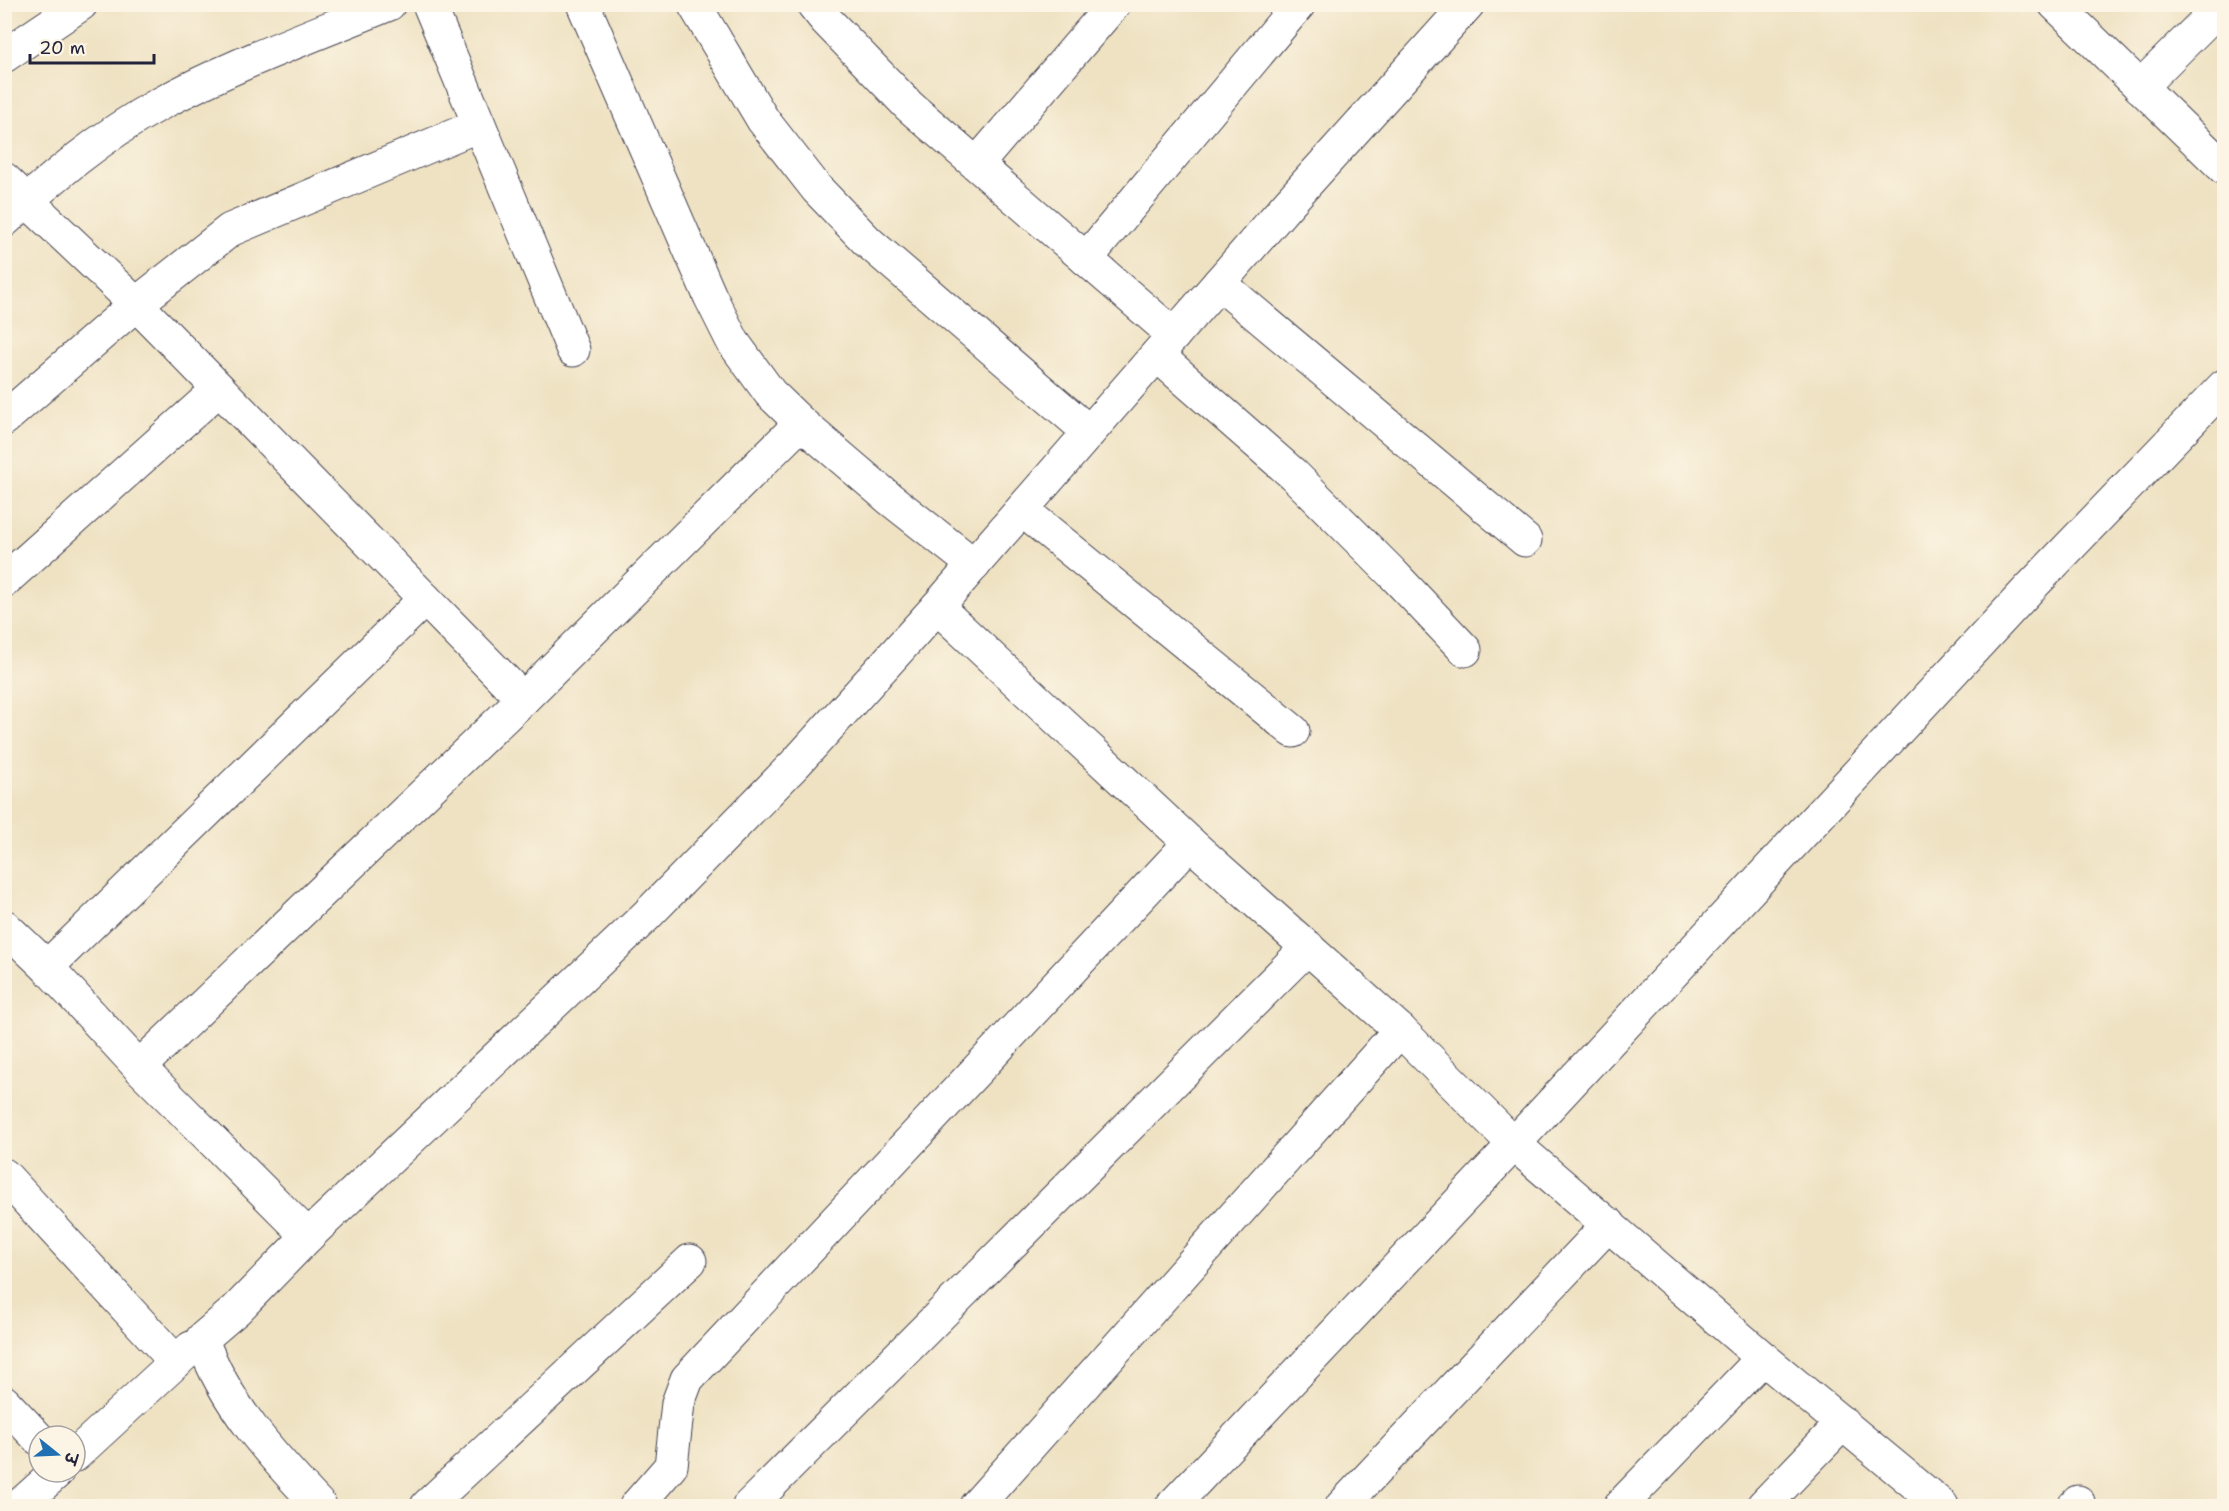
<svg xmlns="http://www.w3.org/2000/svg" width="2229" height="1511" font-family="'Shantell Sans','Playpen Sans Deva',sans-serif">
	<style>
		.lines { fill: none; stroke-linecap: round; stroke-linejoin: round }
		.minor-casing { stroke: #413f4f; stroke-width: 35 }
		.minor { stroke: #fff; stroke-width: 33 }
	</style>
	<rect width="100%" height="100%" fill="#fcf5e5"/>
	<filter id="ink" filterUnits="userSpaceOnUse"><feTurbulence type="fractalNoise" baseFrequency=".0167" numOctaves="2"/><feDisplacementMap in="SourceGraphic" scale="12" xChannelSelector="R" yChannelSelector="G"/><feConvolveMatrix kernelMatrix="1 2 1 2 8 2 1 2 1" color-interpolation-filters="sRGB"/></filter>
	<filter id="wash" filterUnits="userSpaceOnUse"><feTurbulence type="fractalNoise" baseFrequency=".008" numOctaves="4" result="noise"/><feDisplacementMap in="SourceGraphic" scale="24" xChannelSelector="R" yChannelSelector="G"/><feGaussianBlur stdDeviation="1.35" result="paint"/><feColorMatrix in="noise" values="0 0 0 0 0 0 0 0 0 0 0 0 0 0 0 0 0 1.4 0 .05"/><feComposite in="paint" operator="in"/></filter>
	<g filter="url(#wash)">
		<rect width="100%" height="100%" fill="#efe2c3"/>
	</g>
	<g filter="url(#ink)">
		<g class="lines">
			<defs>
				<g id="minor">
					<path d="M429,4L573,350"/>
					<path d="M583,4L710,296L733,342L770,393L801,423L890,499L974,565"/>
					<path d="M694,4L763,120L817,189L867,241L1089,432"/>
					<path d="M813,4L825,19L909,106L1174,335"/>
					<path d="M2055,4L2224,168"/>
					<path d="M4,56L81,4"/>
					<path d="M2140,87L2223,4"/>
					<path d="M977,164L1114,4"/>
					<path d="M4,179L136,304L523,699"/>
					<path d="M4,221C52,178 101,136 158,105C231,65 312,36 389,4"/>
					<path d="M1086,259L1299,4"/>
					<path d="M1219,283L1525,540"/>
					<path d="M1157,355L1294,475L1393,574L1465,650"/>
					<path d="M4,419L136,304L230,230L479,125"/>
					<path d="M1022,510L1293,731"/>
					<path d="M4,581L219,389"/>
					<path d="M937,607L1190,843L1400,1030L1514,1144L1763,1358L1942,1506"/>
					<path d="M4,926L47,967L139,1067L308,1236"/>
					<path d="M47,967L425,599"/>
					<path d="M139,1067L523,699L801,423"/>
					<path d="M4,1175L176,1362"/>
					<path d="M4,1402L39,1439"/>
					<path d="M75,1455L191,1348"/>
					<path d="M19,1506L57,1472"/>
					<path d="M320,1506C274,1458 224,1403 202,1339L236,1310L308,1236L645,917L796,763L937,607L1287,205L1468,4"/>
					<path d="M427,1506L690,1261"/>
					<path d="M636,1506L671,1466L678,1403L687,1379L1190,843"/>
					<path d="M749,1506L1308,947"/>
					<path d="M976,1506L1400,1030"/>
					<path d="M1172,1506L1514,1144L2028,590L2224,386"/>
					<path d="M1342,1506L1609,1224"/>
					<path d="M1620,1506L1763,1358"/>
					<path d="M1763,1506L1843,1423"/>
					<path d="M2074,1506L2078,1502"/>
				</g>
			</defs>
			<!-- minor casing -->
			<use href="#minor" class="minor-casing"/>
			<!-- minor -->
			<use href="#minor" class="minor"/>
		</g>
	</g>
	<!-- margin -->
	<rect width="2229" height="1511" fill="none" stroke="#fcf5e5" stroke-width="24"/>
	<!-- north arrow -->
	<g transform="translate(57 1454) rotate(108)"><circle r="28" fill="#fcf5e5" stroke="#a5a1a1" stroke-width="1.5"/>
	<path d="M0-4.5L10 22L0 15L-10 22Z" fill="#1f6fb2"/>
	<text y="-9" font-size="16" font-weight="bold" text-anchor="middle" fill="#22223b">उ</text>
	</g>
	<!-- scale -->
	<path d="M30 54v9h124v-9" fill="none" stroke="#22223b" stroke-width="3"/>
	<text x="39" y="54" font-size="18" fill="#22223b" stroke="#fcf5e5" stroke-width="4.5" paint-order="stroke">20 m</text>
</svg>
